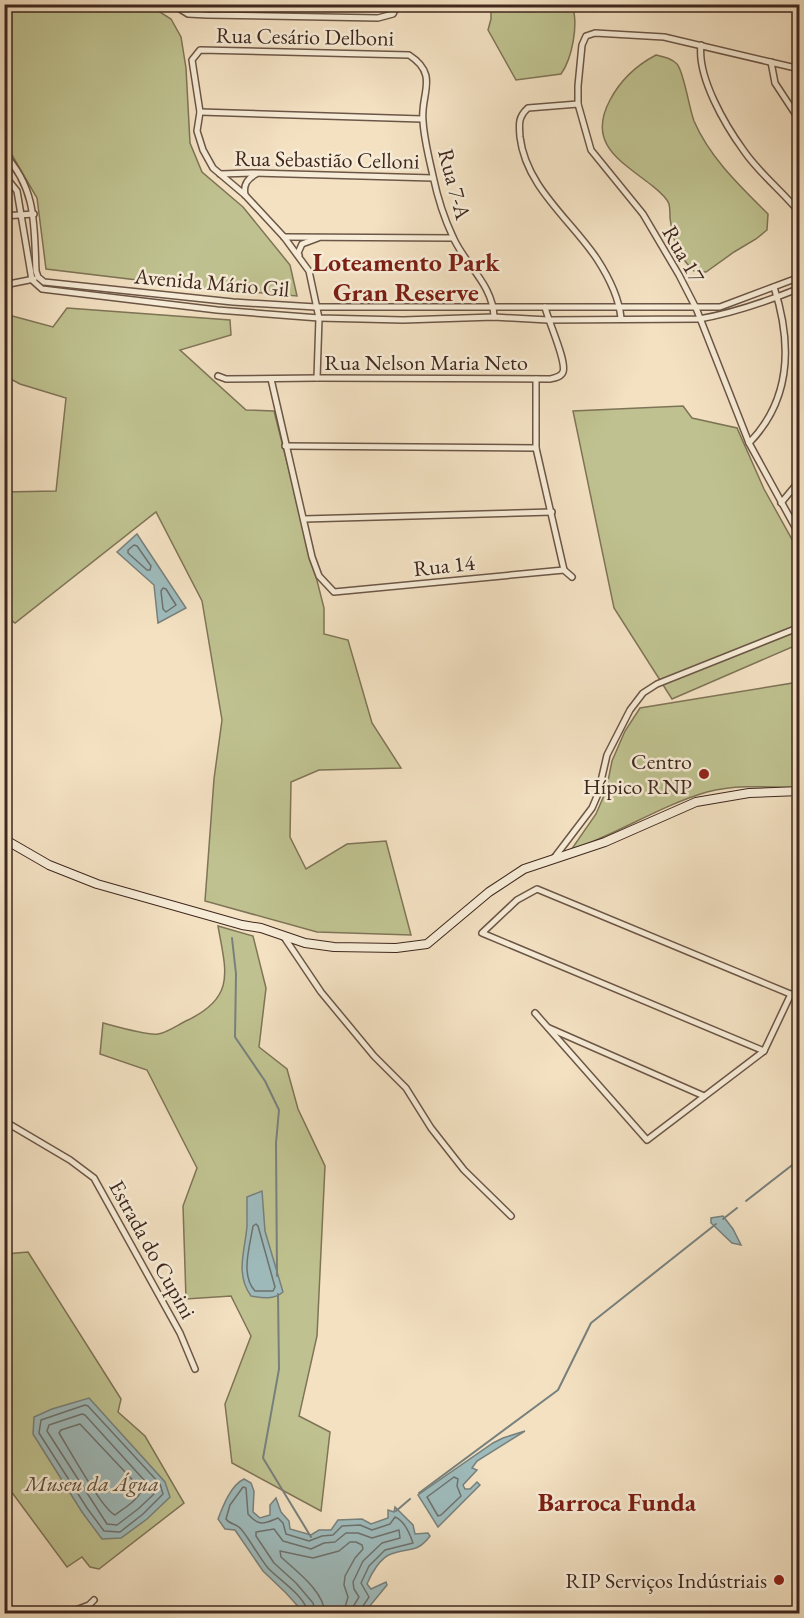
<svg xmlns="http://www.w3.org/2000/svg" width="804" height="1618" font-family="'EB Garamond',serif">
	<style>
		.green { fill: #bfc290; stroke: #7f7457; stroke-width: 1.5 }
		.water { fill: #9ebbbc; stroke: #78807d; stroke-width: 1.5 }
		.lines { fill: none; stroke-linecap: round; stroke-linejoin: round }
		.shore { stroke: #6e716d; stroke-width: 1.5 }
		.stream { stroke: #78807d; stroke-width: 2 }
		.street-casing { stroke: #6c5647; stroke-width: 8 }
		.secondary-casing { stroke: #3f271e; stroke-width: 10 }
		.street { stroke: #f7ecd7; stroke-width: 5 }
		.secondary { stroke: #f7ecd7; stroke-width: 8 }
		.poi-dot { fill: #8f2418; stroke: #f7ecd7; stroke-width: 2 }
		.labels { text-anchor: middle; stroke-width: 5; stroke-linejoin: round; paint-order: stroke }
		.street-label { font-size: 22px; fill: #3f271e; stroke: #f7ecd7 }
		.poi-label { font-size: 22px; fill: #3f271e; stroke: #f7ecd7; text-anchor: end }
		.park-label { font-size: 22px; font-style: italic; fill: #5f4e3a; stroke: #f7ecd7 }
		.quarter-label { font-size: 26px; font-weight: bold; fill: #7a1f14; stroke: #f7ecd7 }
	</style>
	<rect width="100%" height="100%" fill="#f3e1c2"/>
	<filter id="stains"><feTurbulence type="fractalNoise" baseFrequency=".00333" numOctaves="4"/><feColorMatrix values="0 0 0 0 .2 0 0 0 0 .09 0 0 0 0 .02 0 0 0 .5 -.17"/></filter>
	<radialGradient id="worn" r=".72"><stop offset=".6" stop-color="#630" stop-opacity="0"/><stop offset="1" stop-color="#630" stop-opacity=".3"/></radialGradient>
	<!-- green -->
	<g class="green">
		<path d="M4,5H149L171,19L181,37L186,68L190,143L202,172L243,207L290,265L297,296L204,288L46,269L37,198L5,143Z"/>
		<path d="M491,5L571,4L572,6C579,23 572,59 561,74L516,80L488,30L491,19Z"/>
		<path d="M656,55C664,57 671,58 677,64C684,72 689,108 694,121C710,158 740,186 768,214L767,230L756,239L734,252L706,272L694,271C677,255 673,240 670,218C670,214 670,208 669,204C666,196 656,189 650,184C619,160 587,143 610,100C620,81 637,65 656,55Z"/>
		<path d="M67,308L230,320L231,335L180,350L246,410L274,411L324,608V634L348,640L372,723L401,768L319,770L291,782L290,837L306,869L347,844L386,841L411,935L317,932L205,901L214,779L222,720L202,601L156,512L15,623L5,616L4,492L56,491L66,398L20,384L5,376V314L53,327Z"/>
		<path d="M683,406L692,418L737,428L764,489L799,552V647H792L672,699L614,608L573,411Z"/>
		<path d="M799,682V788C770,787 736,784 707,792C659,806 618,834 571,850L596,814L606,791L612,761L625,731L640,708Z"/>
		<path d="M218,926L253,936L266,988L259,1047L287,1069L298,1109L325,1166L317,1336L299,1416L330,1432L321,1511L232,1463L225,1404L251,1336L231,1296L186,1299L183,1206L197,1168L147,1070L100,1054L103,1023C114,1026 149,1036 158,1034C167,1033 179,1024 188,1020C236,997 226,971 218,926Z"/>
		<path d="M28,1252L121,1399L118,1412L145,1436L184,1503L99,1569L90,1567L82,1557L67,1567L5,1483V1254Z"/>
	</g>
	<!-- water -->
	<g class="water">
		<path d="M137,534L186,608L158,623L154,585L117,552Z"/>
		<path d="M262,1191L265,1231L283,1292C274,1300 262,1298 251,1296C235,1274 245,1251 247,1226C247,1216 247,1206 247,1197Z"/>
		<path d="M723,1216L733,1229L741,1245L732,1243L711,1223V1218Z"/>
		<path d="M89,1398L165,1482L170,1497L147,1519L121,1538L102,1539L82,1512L33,1434L34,1417L52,1409Z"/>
		<path d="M525,1431L477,1461L472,1468L477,1470L463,1485L465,1489H470L477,1482L480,1485L438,1527L418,1495L493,1443L503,1438Z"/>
		<path d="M244,1479L251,1483L254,1491L253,1512L260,1518L270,1515V1505L276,1498L281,1512L289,1521L290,1529L311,1535L319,1530H331L338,1520L362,1519L371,1524L388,1518V1510L394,1512L395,1507L413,1525L415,1534L428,1533L430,1536C417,1554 408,1547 391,1554C380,1558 371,1574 367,1584L371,1589L386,1582L387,1585L364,1613H304L286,1593L263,1571L235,1530L225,1529L218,1519C223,1506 231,1485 244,1479Z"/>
	</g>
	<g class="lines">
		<!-- shore -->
		<g class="shore">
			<path d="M134,545L137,546L151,566L150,570H147L128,553V550Z"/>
			<path d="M163,588L166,589L176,605L166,612L163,609L161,591Z"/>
			<path d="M256,1224L258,1226L275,1287L273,1291H255C240,1275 250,1246 253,1226Z"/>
			<path d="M85,1405L88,1406L160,1484L163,1494L143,1514L120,1532L104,1531L87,1508L39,1433L41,1420Z"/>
			<path d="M82,1414L85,1415L154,1491V1494L138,1509L117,1525L107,1524L47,1431L49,1425Z"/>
			<path d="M80,1424L142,1490C137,1501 124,1508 115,1515C102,1509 69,1449 59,1433L61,1430Z"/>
			<path d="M454,1477L458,1479L457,1486L461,1496L441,1515L438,1516L427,1497Z"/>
			<path d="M308,1614C307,1597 279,1580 268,1568C258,1556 251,1541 241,1529C236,1523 230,1525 226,1519L230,1505L243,1487L246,1488L248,1514C259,1527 264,1524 278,1518L283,1523L286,1534L309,1541L322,1536L333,1535L342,1526L360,1525L372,1530L390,1524L395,1517C405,1521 410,1534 413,1543L385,1550L369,1566L361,1583L369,1597L361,1609L360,1614"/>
			<path d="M316,1614L313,1603L296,1583L274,1563L256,1536V1532L274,1529L283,1541L311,1549L324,1543L335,1542L346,1533H358L372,1538L399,1530L400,1538L382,1543L363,1561L353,1582L354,1589L359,1597L353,1607L352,1614"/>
			<path d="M325,1614C324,1591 296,1571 281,1557L280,1551L313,1558L339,1551L350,1542H356L362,1545L363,1549L355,1558L345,1576L344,1585L348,1597L343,1614"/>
		</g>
		<!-- stream -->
		<g class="stream">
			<path d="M232,938L236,974L235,1037L265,1081L279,1110L276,1143L277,1276"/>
			<path d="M746,1201L800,1159"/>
			<path d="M723,1219L737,1208"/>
			<path d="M278,1294L279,1369L263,1458L311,1537"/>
			<path d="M419,1493L558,1390L591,1323L716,1224"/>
			<path d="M396,1511L410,1499"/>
		</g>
		<defs>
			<g id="street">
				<path d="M172,4L188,14L207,15L378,18L393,14L398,4"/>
				<path d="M798,4L800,10"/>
				<path d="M701,45C697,77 725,125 744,151C759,173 782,191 800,213"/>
				<path d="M771,62L775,83L800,121"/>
				<path d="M800,69L664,37L595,33L586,36L582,45L578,86V104L591,150L643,214L679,275L696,308L749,443L800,536"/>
				<path d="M578,104L528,108C518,117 519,124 520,137C526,187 570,219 597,259C608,276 619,298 621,318"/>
				<path d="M200,112L422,119"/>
				<path d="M4,154C37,189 34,226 36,271L38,277L44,282L233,302L316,307H720L800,277"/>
				<path d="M220,174L253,173L433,178"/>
				<path d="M4,175L17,191L32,280L42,289L217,310L319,318L403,320L494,317L548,320L699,319C734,313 768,301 800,288"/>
				<path d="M245,195C243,185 247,179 256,174"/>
				<path d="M4,216L34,214"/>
				<path d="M284,237L453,238"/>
				<path d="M299,255L298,253L302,244L318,238"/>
				<path d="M4,285L34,279"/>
				<path d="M218,376L226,379L317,378L550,379C555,378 561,377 563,372C567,361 548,321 545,307"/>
				<path d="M317,378L319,318L309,271L284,237L245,195L213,168L203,150L197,131L200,112L192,60L200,50L409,55C440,75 420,94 423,121C424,139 429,158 433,176C437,195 444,218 453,237C465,265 493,284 494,317"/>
				<path d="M271,379L312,557L319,576L334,592L564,570"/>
				<path d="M536,379V448L564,570L572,577"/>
				<path d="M749,443C792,399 792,343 774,287"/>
				<path d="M285,446L536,448"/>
				<path d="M781,503L800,480"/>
				<path d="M304,519L552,512"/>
				<path d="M554,858L592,808L598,794L607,755L630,710L643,693L657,684L800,627"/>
				<path d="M284,937L321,992L374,1056L406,1088L431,1128L464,1170L511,1216"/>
				<path d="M535,1013L647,1140L764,1051L791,994"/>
				<path d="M549,1028L704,1096"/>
				<path d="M764,1051L482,933L517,900L537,889L800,998"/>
				<path d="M4,1121L70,1160L94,1178L180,1333L195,1369"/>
				<path d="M65,1614L89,1605L94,1600"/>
			</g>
			<path id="secondary" d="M4,839L49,865L97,884L242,925L261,928L305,943L334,947L396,948L427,944L489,892L524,869L605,842L696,802L749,793L800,791"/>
		</defs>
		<!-- street casing -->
		<use href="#street" class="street-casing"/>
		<!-- secondary casing -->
		<use href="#secondary" class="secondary-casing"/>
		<!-- street -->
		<use href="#street" class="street"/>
		<!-- secondary -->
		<use href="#secondary" class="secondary"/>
	</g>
	<!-- markers -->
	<g class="poi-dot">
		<circle cx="704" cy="774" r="6"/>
		<circle cx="779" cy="1580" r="6"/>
	</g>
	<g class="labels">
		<!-- street labels -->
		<g class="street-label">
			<text transform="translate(305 36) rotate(1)" y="8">Rua Cesário Delboni</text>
			<text transform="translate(327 159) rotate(1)" y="8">Rua Sebastião Celloni</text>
			<text transform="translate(455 184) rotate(75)" y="8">Rua 7-A</text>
			<text transform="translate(684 254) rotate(60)" y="8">Rua 17</text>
			<text transform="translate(212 282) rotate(5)" y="8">Avenida Mário Gil</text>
			<text x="426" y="370">Rua Nelson Maria Neto</text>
			<text transform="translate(444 565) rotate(-6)" y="8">Rua 14</text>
			<text transform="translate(153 1249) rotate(61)" y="8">Estrada do Cupini</text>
		</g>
		<!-- poi labels -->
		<g class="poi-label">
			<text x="692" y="769">Centro<tspan x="692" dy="25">Hípico RNP</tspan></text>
			<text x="767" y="1588">RIP Serviços Indústriais</text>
		</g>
		<!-- park labels -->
		<g class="park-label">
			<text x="92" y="1491">Museu da Água</text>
		</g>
		<!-- quarter labels -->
		<g class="quarter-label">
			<text x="406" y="271">Loteamento Park<tspan x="406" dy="30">Gran Reserve</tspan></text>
			<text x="617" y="1511">Barroca Funda</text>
		</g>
	</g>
	<!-- margin -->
	<rect width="804" height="1618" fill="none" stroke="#f3e1c2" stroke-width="24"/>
	<rect x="6" y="6" width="792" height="1606" fill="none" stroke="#3f271e" stroke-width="3"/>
	<rect x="12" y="12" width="780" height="1594" fill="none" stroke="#3f271e" stroke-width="1.5"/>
	<rect width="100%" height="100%" filter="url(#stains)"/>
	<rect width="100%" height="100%" fill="url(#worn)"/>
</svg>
